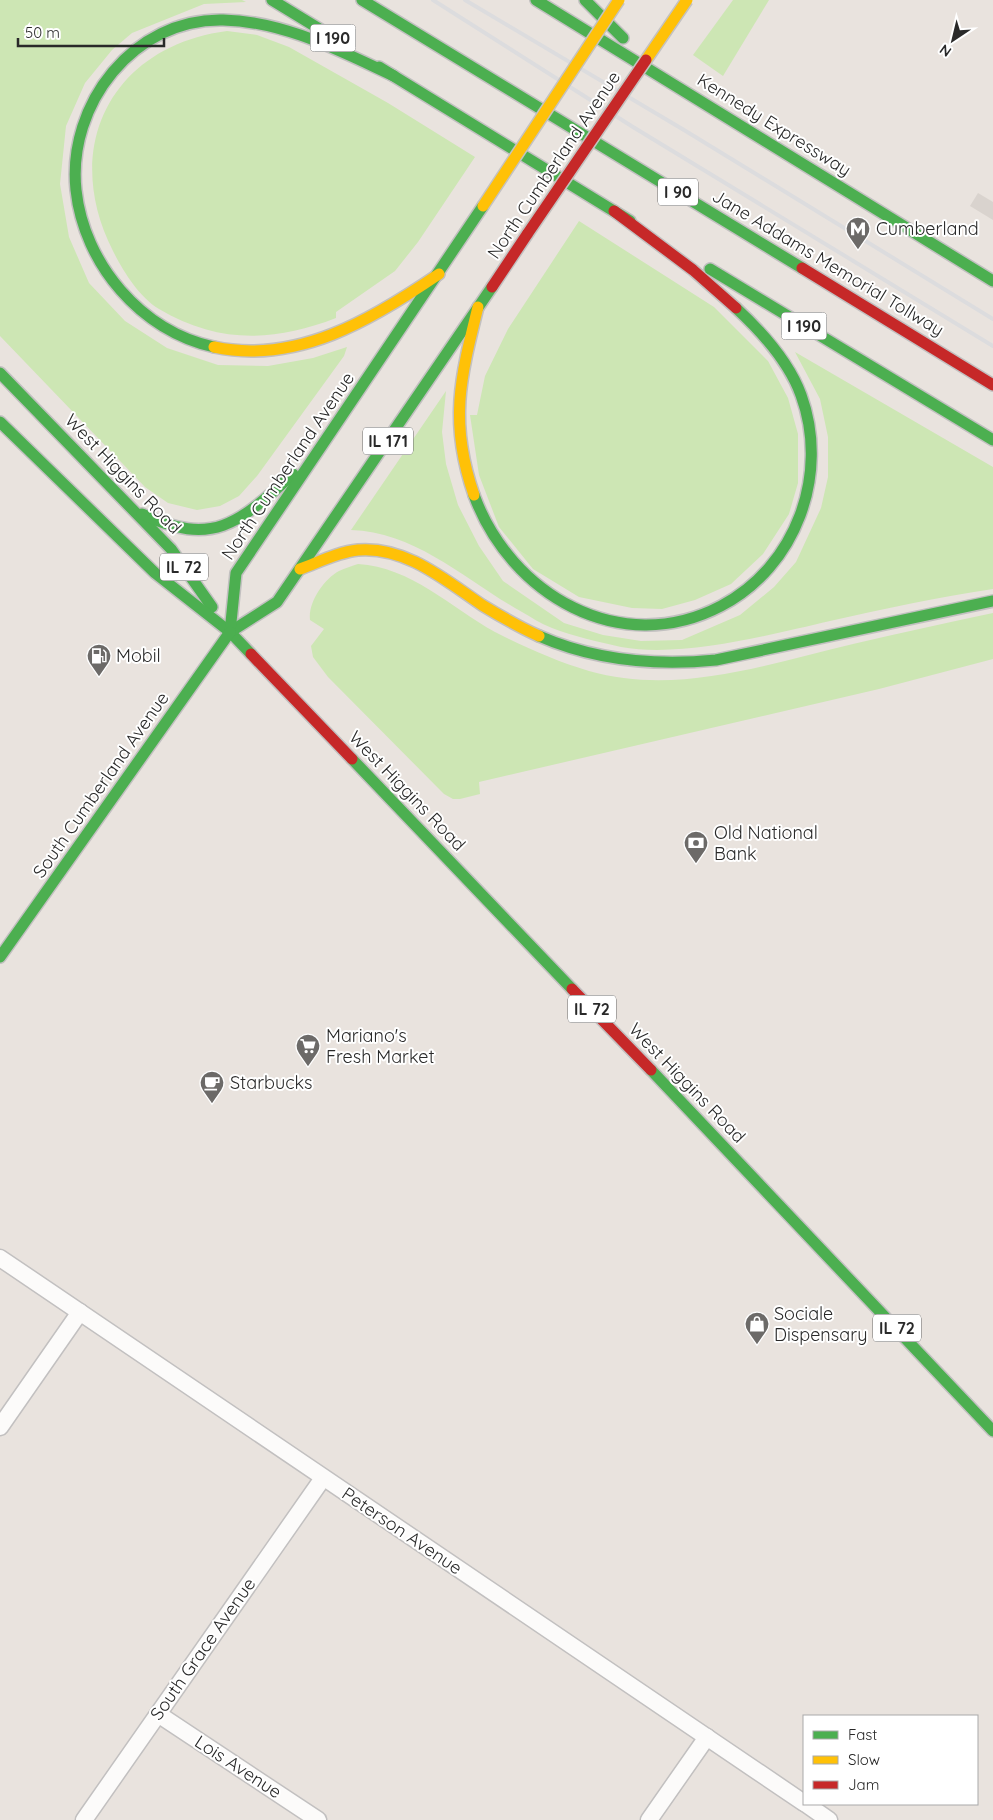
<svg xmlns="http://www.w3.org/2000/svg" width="993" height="1820" font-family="Quicksand,sans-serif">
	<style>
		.green { fill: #cde6b4 }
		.plaza { fill: #d9d3ce }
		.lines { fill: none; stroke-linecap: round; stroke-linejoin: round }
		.street-casing { stroke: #c2c0c0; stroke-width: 19 }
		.fast-casing { stroke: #c2c0c0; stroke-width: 14 }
		.slow-casing { stroke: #c2c0c0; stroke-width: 14 }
		.jam-casing { stroke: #c2c0c0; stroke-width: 14 }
		.street { stroke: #fcfbfa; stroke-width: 16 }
		.fast { stroke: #4caf50; stroke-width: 11 }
		.slow { stroke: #ffc107; stroke-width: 11 }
		.jam { stroke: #c62828; stroke-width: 11 }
		.rail { stroke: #dcdcde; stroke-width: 4 }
		.slow-bridge-casing { stroke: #c4c2c0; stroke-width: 14; stroke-linecap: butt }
		.jam-bridge-casing { stroke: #c4c2c0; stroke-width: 14; stroke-linecap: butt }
		.slow-bridge { stroke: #ffc107; stroke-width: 11 }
		.jam-bridge { stroke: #c62828; stroke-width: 11 }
		.labels { text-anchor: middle; stroke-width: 4; stroke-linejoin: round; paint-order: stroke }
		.shield { fill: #fff; stroke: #696969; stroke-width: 1 }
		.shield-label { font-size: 16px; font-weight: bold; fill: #292929 }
		.street-label { font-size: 18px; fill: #292929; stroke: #fff }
		.poi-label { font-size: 18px; fill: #292929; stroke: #fff; text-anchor: start }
	</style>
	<rect width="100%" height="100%" fill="#e9e3de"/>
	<!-- green -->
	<g class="green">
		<path d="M0,0H242L246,2L204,4L132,33L112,50L85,83L66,126L60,184L69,237L89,283L125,321L167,348L218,365L268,366L313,358L347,347L344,356L257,476L239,496L220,506L197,510L168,503L145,487L0,336Z"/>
		<path d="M733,0H769L723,76L693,55Z"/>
		<path d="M227,31L257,35L289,47L388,103L475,157L418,242L395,271L336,312V318C274,342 218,344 159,309C139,297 123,271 113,251C60,147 112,46 227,31Z"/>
		<path d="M579,221L714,307L768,361L788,398L798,434V483L789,514L763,554L731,584L695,600L662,609L632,608L579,597L533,569L499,527L479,475L470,415H477L485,376L508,329Z"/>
		<path d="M795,352L993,467V589C938,597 884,609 830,621C769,635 683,658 621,647C599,642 573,636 552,628C541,624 531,617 522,612C466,581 417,532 351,530L446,391L442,432L446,464L458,505L479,546L503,581L564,623L603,635L641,641L682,640L740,615L774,587L796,562L821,508L828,477V437L820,399Z"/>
		<path d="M358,564C411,567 450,607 495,632C524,647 558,662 589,671C678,696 767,664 853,644C899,633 946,623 993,613V659L879,689L479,782L480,794L460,799H453L444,794L328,677L313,657L311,646L324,629L310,620C308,602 324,579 339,571C345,568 352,566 358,564Z"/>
	</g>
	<!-- plaza -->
	<path class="plaza" d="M978,193L993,202V220L970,206Z"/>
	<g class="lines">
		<defs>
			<g id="street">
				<path d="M0,1258L804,1803"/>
				<path d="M0,1427L80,1312"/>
				<path d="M158,1714L318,1820"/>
				<path d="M806,1804L829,1820"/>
				<path d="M84,1820L323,1478"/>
				<path d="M649,1820L707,1737"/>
			</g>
			<g id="fast">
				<path d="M272,0L326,33"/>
				<path d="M362,0L802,268"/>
				<path d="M536,0L993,281"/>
				<path d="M585,0L623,38"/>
				<path d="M379,67L630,221"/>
				<path d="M710,269L993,440"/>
				<path d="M214,347C141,331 84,264 76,190C67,104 134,18 223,20C284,21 340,51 394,76"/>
				<path d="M0,373L171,549L212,607"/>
				<path d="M0,422L155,573L230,632L251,654"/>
				<path d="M474,495C510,594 620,659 721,606C796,567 830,474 801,395C789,362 762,332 736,308"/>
				<path d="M142,514C214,548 240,522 293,474"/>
				<path d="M230,632L277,602L492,287"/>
				<path d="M230,632L236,573L483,206"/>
				<path d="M539,636C596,661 655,666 716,660L993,601"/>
				<path d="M352,759L572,989"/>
				<path d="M0,957L230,632"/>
				<path d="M651,1070L993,1431"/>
			</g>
			<g id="slow">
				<path d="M214,347C297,365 373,319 439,274"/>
				<path d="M474,495C449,423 460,379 478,307"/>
				<path d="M300,569C319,562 338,552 358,550C406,546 445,580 482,605C500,616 519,627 539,636"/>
			</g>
			<g id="jam">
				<path d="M614,211L693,270L736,308"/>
				<path d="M802,268L993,385"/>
				<path d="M492,287L528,233"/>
				<path d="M251,654L352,759"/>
				<path d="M572,989L651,1070"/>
			</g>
		</defs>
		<!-- street casing -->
		<use href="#street" class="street-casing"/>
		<!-- fast casing -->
		<use href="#fast" class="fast-casing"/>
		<!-- slow casing -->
		<use href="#slow" class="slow-casing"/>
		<!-- jam casing -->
		<use href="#jam" class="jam-casing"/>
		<!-- street -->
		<use href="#street" class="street"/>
		<!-- fast -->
		<use href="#fast" class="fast"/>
		<!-- slow -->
		<use href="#slow" class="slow"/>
		<!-- jam -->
		<use href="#jam" class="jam"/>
		<!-- rail -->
		<g class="rail">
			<path d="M433,0L633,127L993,346"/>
			<path d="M465,0L684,130L993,319"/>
		</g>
		<defs>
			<g id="slow-bridge">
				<path d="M646,60L687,0"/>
				<path d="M483,206L619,0"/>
			</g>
			<path id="jam-bridge" d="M528,233L646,60"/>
		</defs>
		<!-- slow-bridge casing -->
		<use href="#slow-bridge" class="slow-bridge-casing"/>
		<!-- jam-bridge casing -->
		<use href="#jam-bridge" class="jam-bridge-casing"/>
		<!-- slow-bridge -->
		<use href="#slow-bridge" class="slow-bridge"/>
		<!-- jam-bridge -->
		<use href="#jam-bridge" class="jam-bridge"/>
	</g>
	<!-- icons -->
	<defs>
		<symbol id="metro-pin" viewBox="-11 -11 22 30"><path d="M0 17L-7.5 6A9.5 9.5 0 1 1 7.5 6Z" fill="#6c6a68" stroke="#fff"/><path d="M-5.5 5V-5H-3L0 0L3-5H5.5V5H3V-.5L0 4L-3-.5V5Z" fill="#fff"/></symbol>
		<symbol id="fuel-pin" viewBox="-11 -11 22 30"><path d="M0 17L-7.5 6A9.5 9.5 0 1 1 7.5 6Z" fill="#6c6a68" stroke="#fff"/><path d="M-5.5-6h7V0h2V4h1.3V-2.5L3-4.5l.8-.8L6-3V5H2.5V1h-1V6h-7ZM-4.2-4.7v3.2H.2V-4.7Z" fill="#fff"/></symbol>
		<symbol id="bank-pin" viewBox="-11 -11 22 30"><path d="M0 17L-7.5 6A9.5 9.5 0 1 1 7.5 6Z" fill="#6c6a68" stroke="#fff"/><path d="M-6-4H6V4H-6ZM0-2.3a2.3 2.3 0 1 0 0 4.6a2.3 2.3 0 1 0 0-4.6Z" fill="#fff"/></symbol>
		<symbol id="supermarket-pin" viewBox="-11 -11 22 30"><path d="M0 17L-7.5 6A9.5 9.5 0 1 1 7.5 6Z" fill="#6c6a68" stroke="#fff"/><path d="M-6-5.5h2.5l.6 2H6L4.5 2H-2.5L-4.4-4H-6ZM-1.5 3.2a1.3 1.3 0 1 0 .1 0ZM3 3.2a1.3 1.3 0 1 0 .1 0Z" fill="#fff"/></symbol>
		<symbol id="cafe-pin" viewBox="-11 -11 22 30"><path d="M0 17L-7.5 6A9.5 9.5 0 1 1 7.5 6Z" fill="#6c6a68" stroke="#fff"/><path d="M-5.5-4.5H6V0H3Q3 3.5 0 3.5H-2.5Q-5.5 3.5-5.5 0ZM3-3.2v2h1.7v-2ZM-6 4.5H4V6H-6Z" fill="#fff"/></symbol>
		<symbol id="shop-pin" viewBox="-11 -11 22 30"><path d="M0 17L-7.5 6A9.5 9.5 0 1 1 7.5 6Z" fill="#6c6a68" stroke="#fff"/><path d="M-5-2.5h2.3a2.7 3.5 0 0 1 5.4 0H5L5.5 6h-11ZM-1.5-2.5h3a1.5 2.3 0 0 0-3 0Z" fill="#fff"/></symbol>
	</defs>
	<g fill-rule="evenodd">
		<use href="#metro-pin" x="844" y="215" width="28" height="38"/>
		<use href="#fuel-pin" x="85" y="642" width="28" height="38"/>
		<use href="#bank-pin" x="682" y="829" width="28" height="38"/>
		<use href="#supermarket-pin" x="294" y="1032" width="28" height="38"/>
		<use href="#cafe-pin" x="198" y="1069" width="28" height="38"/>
		<use href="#shop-pin" x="743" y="1310" width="28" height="38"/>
	</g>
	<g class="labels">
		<!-- shield labels -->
		<g class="shield">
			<rect x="310.5" y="24.5" width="45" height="27" rx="4"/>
			<rect x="658" y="178.5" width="40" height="27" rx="4"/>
			<rect x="781.5" y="312.5" width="45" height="27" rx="4"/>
			<rect x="363" y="427.5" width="50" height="27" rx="4"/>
			<rect x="160" y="553.5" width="48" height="27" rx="4"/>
			<rect x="568" y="995.5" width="48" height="27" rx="4"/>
			<rect x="873" y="1314.5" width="48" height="27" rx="4"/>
		</g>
		<g class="shield-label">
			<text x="333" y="44">I 190</text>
			<text x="678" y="198">I 90</text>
			<text x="804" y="332">I 190</text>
			<text x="388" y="447">IL 171</text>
			<text x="184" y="573">IL 72</text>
			<text x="592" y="1015">IL 72</text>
			<text x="897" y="1334">IL 72</text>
		</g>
		<!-- street labels -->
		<g class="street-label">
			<text transform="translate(774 125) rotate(32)" y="6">Kennedy Expressway</text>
			<text transform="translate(554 165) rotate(-56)" y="6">North Cumberland Avenue</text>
			<text transform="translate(828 263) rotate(31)" y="6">Jane Addams Memorial Tollway</text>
			<text transform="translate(288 466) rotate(-56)" y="6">North Cumberland Avenue</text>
			<text transform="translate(123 474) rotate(46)" y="6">West Higgins Road</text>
			<text transform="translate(101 785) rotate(-55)" y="6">South Cumberland Avenue</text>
			<text transform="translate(407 791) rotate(46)" y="6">West Higgins Road</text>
			<text transform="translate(687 1083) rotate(46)" y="6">West Higgins Road</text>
			<text transform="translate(402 1531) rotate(34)" y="6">Peterson Avenue</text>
			<text transform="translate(203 1649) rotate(-55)" y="6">South Grace Avenue</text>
			<text transform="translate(238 1767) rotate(33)" y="6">Lois Avenue</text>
		</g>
		<!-- poi labels -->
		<g class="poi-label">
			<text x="876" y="235">Cumberland</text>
			<text x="116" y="662">Mobil</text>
			<text x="714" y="839">Old National<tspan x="714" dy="21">Bank</tspan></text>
			<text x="326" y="1042">Mariano's<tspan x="326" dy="21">Fresh Market</tspan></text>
			<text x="230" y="1089">Starbucks</text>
			<text x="774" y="1320">Sociale<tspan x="774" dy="21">Dispensary</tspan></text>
		</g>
	</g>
	<!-- legend -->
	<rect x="803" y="1715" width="175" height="90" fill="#ffffff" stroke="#a9a9a9"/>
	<rect x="813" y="1731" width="25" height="8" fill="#4caf50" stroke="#a9a9a9"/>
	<text x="848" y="1740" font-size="15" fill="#292929">Fast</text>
	<rect x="813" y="1756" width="25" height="8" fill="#ffc107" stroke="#a9a9a9"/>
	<text x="848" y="1765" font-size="15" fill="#292929">Slow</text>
	<rect x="813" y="1781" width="25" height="8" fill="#c62828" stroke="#a9a9a9"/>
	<text x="848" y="1790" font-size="15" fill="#292929">Jam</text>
	<!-- north arrow -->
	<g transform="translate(953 40) rotate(215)" stroke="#ffffff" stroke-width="4" paint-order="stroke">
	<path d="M0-4L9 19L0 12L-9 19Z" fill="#292929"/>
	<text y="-8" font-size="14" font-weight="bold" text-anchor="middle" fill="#292929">N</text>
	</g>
	<!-- scale -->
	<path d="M18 38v8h146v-8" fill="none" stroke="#292929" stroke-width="2.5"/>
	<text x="25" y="38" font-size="15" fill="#292929" stroke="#ffffff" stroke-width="4" paint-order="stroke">50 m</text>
</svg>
